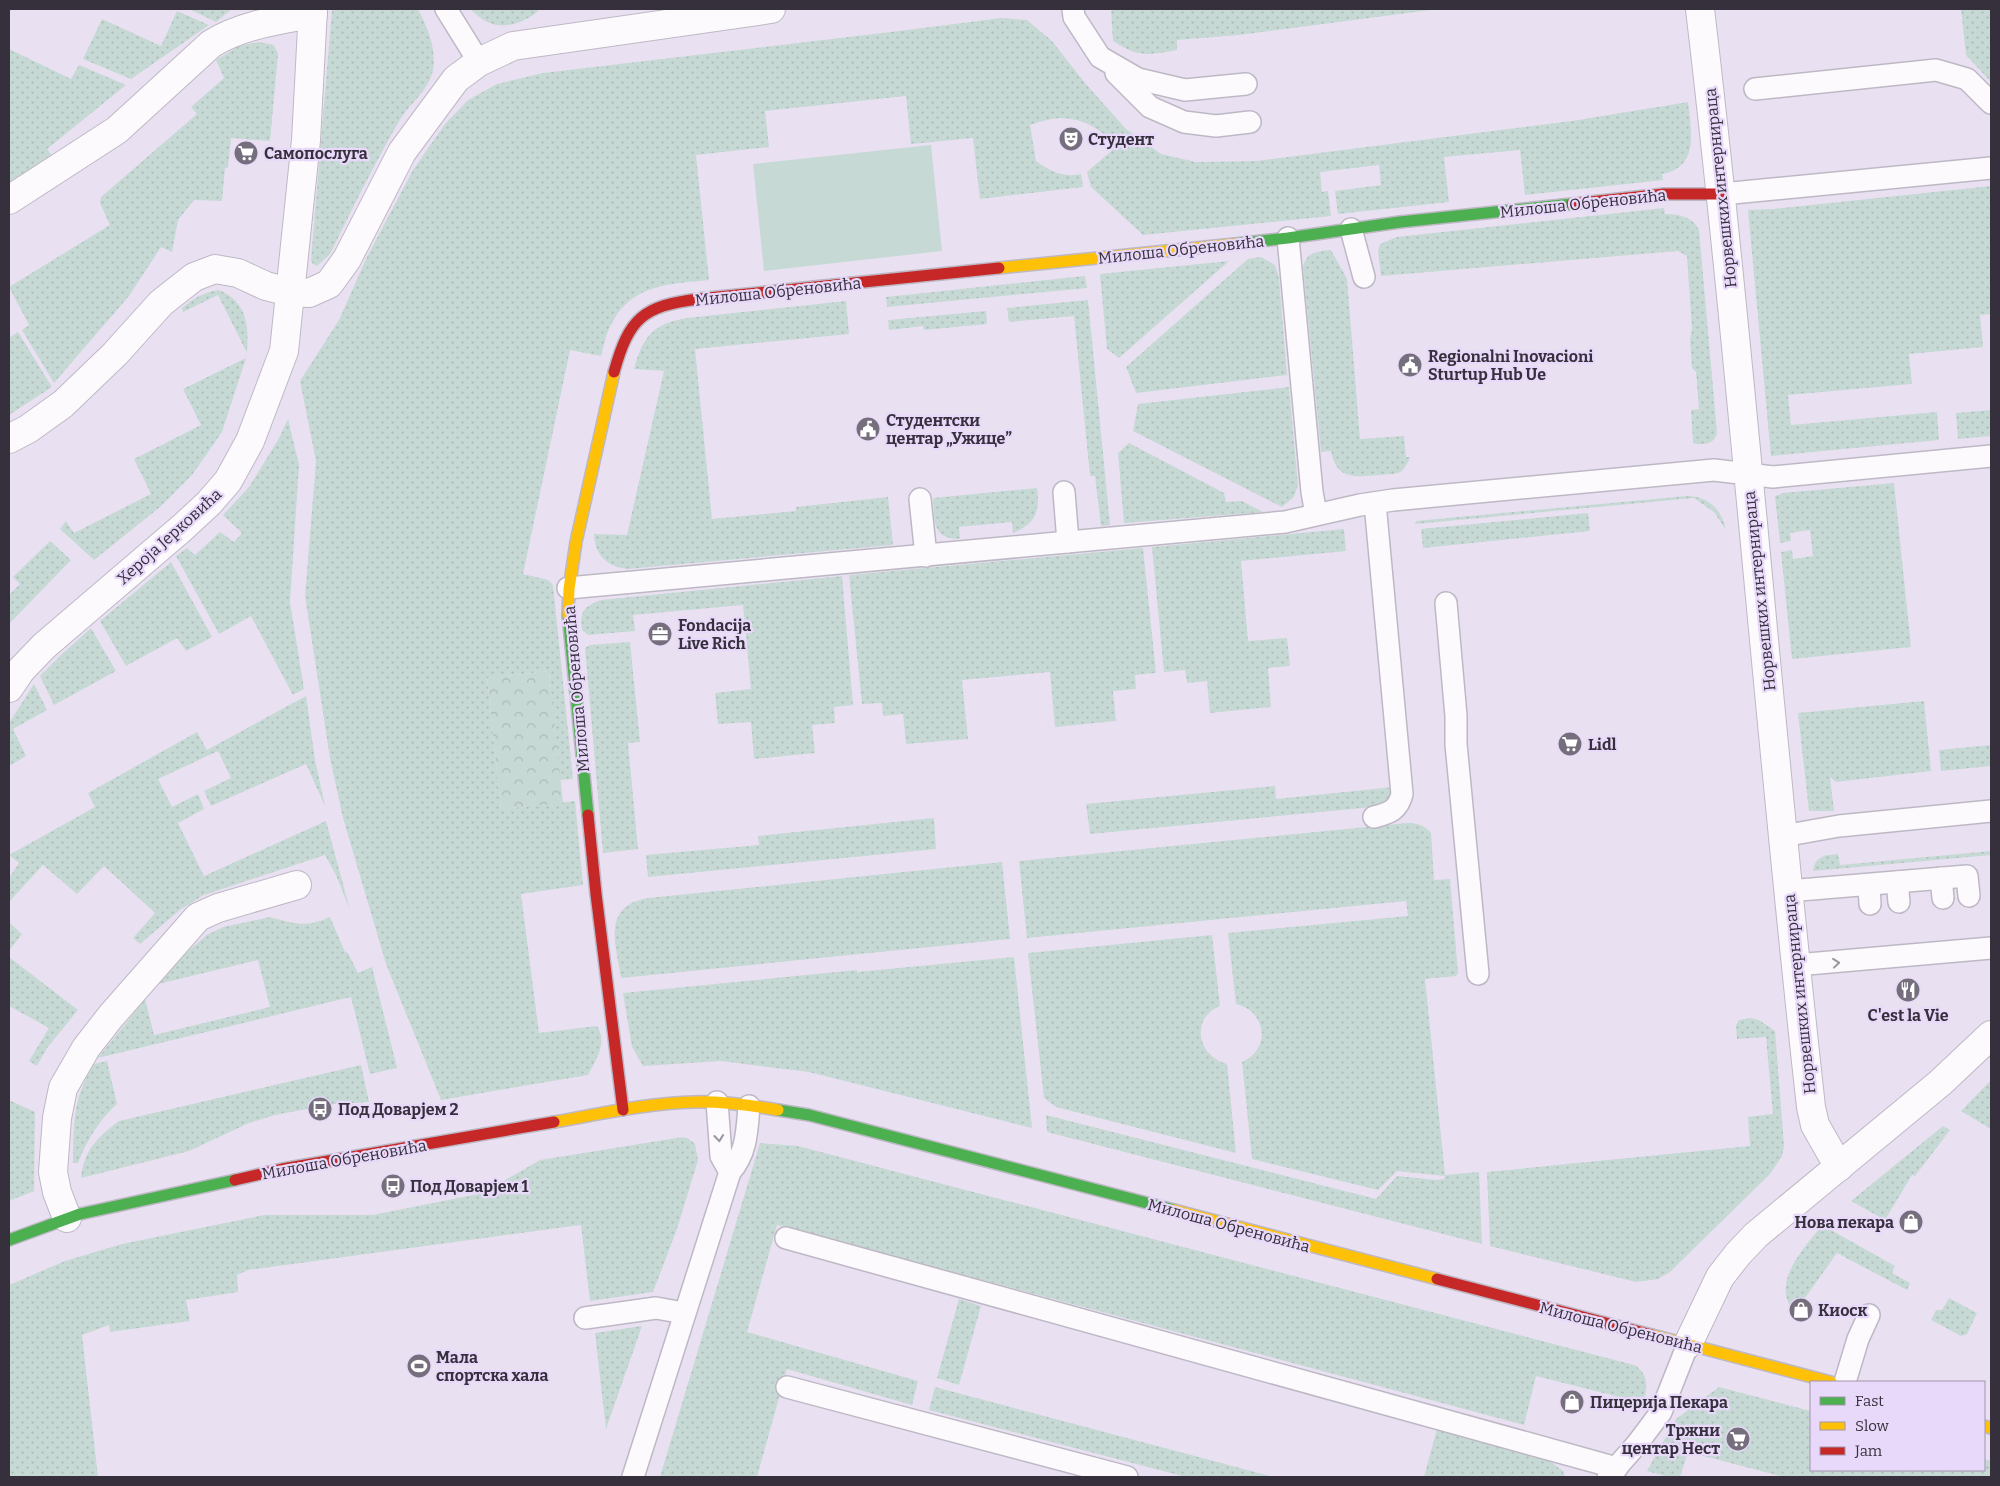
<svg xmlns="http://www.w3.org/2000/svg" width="2000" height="1486" font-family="Bitter,serif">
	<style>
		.grass { fill: url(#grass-dots) }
		.park { fill: url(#park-crowns) }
		.pitch { fill: #c7d9d5 }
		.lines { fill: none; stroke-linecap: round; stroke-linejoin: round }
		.lane-casing { stroke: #beb8c5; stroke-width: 24 }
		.street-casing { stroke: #beb8c5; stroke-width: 30 }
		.fast-casing { stroke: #beb8c5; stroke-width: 14 }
		.slow-casing { stroke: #beb8c5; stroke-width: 14 }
		.jam-casing { stroke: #beb8c5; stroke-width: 14 }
		.lane { stroke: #fcfafd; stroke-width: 21 }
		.street { stroke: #fcfafd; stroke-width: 28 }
		.fast { stroke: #4caf50; stroke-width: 11 }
		.slow { stroke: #ffc107; stroke-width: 11 }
		.jam { stroke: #c62828; stroke-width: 11 }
		.oneway { stroke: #99959c }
		.labels { text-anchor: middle; stroke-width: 4.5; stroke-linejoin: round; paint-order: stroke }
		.poi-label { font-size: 16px; font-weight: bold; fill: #36303c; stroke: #e8d9fa; text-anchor: start }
		.street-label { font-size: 16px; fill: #36303c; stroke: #e8d9fa }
	</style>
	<defs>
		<pattern id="grass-dots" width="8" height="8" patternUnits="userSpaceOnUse" patternTransform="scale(1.25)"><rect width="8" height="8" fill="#c7d9d5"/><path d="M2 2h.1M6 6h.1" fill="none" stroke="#acbbb8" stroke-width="1.8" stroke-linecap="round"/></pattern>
		<pattern id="park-crowns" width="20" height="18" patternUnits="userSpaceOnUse" patternTransform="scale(1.25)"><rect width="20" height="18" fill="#c7d9d5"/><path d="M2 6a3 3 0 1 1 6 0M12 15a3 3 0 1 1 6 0" fill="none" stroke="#acbbb8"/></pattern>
	</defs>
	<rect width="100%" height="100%" fill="#e9e1f2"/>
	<!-- grass -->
	<g class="grass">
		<path d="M189,9H232L216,22Z"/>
		<path d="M332,9H418C428,29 438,51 432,74C427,91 410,104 401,118C375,162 353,208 330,254L317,266L313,264L311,260Z"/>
		<path d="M470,9H540C530,20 509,29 493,24C484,22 477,15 470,9Z"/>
		<path d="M1115,9H1438L1239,35L1177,40V50C1149,55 1138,58 1113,41L1111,11Z"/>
		<path d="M1961,9H1991V82L1966,55Z"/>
		<path d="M177,11L209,25L131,79L83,59L102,19L161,46Z"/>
		<path d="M1001,18L1027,20L1052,41L1085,83L1126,129L1161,154L1196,162L1256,161L1572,121L1688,102C1691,130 1700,167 1662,174L1663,180L1525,195L1520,150L1444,157L1449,202L1338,214L1335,191L1381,185L1379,165L1320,172L1322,192L1328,191L1331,216L1143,235L1091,187L1087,172L1117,146C1090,119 1067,111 1030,125L1036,161C1050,171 1062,178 1081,174L1083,187L980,199L973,138L911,144L906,96L765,111L769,147L696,155L709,280C670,284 632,284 612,323C606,333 604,345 601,356L570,350L523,574L548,580L553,585L573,779L560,780L549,671L487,678L501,809L575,801L583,885L521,894L539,1033L597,1026C608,1042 596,1060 588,1075L441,1100L386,964L343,818L330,758L305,596L316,461L300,381L339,320L367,257L413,170L445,124L468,100L497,84L543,73L899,31Z"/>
		<path d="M259,42L274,45L278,54L270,141L231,138L228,167L225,168L222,201L194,200L178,220L172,252L161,247L129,296L54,383L22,330L29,325L9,287L110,225L100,203L101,197L197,114L191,107L224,78L216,60L239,46Z"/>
		<path d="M9,49L71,79L79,65L126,85L47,149L53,157L9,189Z"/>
		<path d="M1991,186V314L1980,315L1983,347L1909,354L1912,384L1788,395L1791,425L1937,412L1939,440L1771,456L1748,210L1773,209Z"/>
		<path d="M1664,208L1665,214C1679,214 1693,217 1699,230L1717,433C1714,445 1705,444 1695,444L1693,442L1691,410L1699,409L1696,372L1692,368L1690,339L1692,329L1687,256L1678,251L1381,276L1378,251L1380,244L1397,237Z"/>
		<path d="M1331,250L1347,279L1360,439L1404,436L1406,457H1410C1408,462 1406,467 1402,471C1396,475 1386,474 1379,475C1355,477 1336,480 1331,451L1321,452L1303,267C1306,252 1318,251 1331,250Z"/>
		<path d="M1261,257L1275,265L1279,278L1287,375L1136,393L1126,367L1248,259Z"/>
		<path d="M1229,261L1119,358L1107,349L1100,274Z"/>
		<path d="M1085,276L1087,288L887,307L886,297Z"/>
		<path d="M219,290C247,302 249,325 247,353L218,295L183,312L182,308C194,298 204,292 219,290Z"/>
		<path d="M1088,300L1110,525L1101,526L1095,476H1090L1074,316L1009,322L1007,308Z"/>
		<path d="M846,301L849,334L695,349L712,519L796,511V507L888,497L893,545L627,569C606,566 595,555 594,534L627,535L664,371L634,369C643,336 653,324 687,318Z"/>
		<path d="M986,311L987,324L924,330L923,326L889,330L888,320Z"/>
		<path d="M18,332L52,387L9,415V338Z"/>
		<path d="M246,358L222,432L192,475L160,507L94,560L60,529L66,521L74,533L151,494L134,459L201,425L183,389Z"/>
		<path d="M1289,387L1298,485L1294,497L1282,507L1133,431L1138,404Z"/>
		<path d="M1991,410V436L1958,439L1956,413Z"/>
		<path d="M288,419L299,465L290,602L304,689L293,695L251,616L219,634L176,556L187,548L195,555L220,532L234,542L242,533L223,515L249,487L278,440Z"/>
		<path d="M1129,443L1224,493L1226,502L1242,501L1263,512L1124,523L1118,453Z"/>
		<path d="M1894,483L1911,647L1792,659L1781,552L1792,550L1793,559L1813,556L1810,530L1790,533L1791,541L1780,543L1775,496L1783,493Z"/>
		<path d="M1037,488C1040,511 1036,524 1013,533L1012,522L959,527L960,539C931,539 935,520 933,498Z"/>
		<path d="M1687,496C1709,496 1722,510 1726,530L1714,512L1694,498L1415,524L1416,521Z"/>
		<path d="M1588,513L1590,531L1423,548L1421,529Z"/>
		<path d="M1344,529L1346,551L1241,561L1248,641L1287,638L1290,666L1268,668L1271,707L1210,713L1207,681L1187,683L1185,670L1164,672L1152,547Z"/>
		<path d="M50,541L71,560L9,624L10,606L9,595L20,584L13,577Z"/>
		<path d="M1143,548L1156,673L1135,675L1136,689L1113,691L1116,721L1055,727L1050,672L962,680L968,739L906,744L903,714L883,716L882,703L862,704L849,575Z"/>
		<path d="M171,562L212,637L186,651L177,638L126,666L100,621Z"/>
		<path d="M842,576L853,705L834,707L835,723L812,725L815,753L754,759L751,722L718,724L715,693L751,689L743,605L633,615L635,631L588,635L582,630C580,611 583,607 601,600Z"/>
		<path d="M91,628L116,671L54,705L40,676L61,655Z"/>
		<path d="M630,642L640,742L628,743L638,849L603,853L585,648L590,645Z"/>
		<path d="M34,684L47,710L13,729L26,756L9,766V723Z"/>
		<path d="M306,696L315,760L325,806L306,764L211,806L204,791L231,778L218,751L158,779L172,807L198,794L204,809L178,823L204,876L326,821L350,910L336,875L325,855L204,895L181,909L140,944L133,938L155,913L104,866L77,894L43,865L9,902V878L19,863L9,855L95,807L88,793L197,732L207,750Z"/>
		<path d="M1924,701L1931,771L1836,782L1830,777L1834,811H1809L1798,713Z"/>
		<path d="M1991,745V766L1941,771L1939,750Z"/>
		<path d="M1275,786L1276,799L1394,787L1387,801L1373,807L1090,834L1086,804Z"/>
		<path d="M934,818L936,849L648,877L646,855L759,845L758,836Z"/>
		<path d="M1407,823C1416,823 1425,825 1431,833L1434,880L1450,879L1458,973L1456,976L1425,979L1445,1175L1479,1172L1482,1244L1047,1132L1046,1115L1376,1199L1397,1176L1436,1180L1444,1179L1445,1176L1397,1171L1378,1190L1252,1159L1242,1062C1272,1049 1266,1011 1236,1004L1228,933L1408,916L1406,901L1027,938L1019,861Z"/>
		<path d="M1991,851V855L1813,871C1815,856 1825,855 1838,854L1840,865Z"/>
		<path d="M1002,862L1010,939L621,978C616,945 601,906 648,898Z"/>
		<path d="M270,917C296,924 305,928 330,917L345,952L348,953L358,973L372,967L397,1068L370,1074L351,997L98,1058L145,999L154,1035L270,1007L258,960L158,984L156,978L207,935L223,927Z"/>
		<path d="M9,922L22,934L9,951Z"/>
		<path d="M1212,935L1220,1006C1190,1018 1197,1056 1227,1064L1236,1153L1056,1107L1044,1098L1028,953Z"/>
		<path d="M9,957L78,1010L47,1048L37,1066L29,1061L49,1028L9,1006Z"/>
		<path d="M1014,957L1032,1128L809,1072L721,1061L643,1066L632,1047L623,993L857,970V972Z"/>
		<path d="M1750,1018L1759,1020L1775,1031L1784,1146L1782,1156L1770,1174L1670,1272L1658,1279L1636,1282L1490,1246L1487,1172L1750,1146L1748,1117L1773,1114L1766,1037L1737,1039L1736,1025L1739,1020Z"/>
		<path d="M107,1061L117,1104C99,1120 87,1140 78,1163H73C74,1123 72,1100 94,1064Z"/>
		<path d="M361,1065L369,1102L334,1104L275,1115L249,1123L189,1151L81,1178C84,1149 98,1137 119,1121Z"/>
		<path d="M1991,1080V1129L1961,1111Z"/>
		<path d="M9,1100L35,1112L34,1191L9,1201Z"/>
		<path d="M1943,1126L1950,1130L1915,1176L1912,1175L1885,1220L1851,1201Z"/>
		<path d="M683,1137L689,1139L695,1144L698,1160L677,1229L653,1292L590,1301L581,1225L248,1270L237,1275L238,1292L186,1300L190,1321L110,1332L109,1325L82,1335L98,1477H9V1285L65,1261L122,1244L264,1215H373L483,1193L540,1160Z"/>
		<path d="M760,1143L798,1146L1634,1365C1649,1373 1648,1389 1643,1403L1536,1376L1524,1425L777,1225L747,1332L918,1381L912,1405L787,1369L757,1477H660Z"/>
		<path d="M1822,1225L1895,1266L1892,1273L1910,1283L1907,1290L1837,1253L1805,1298H1799L1791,1308C1773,1278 1805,1248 1822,1225Z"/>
		<path d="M1949,1298L1977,1313L1967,1334L1961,1336L1931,1320L1936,1310H1942Z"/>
		<path d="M959,1299L981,1306L959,1385L937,1378Z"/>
		<path d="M642,1326L606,1429L595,1333Z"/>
		<path d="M935,1387L1274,1477H1186L929,1410Z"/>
		<path d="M1719,1387L1811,1411V1470H1984V1459L1991,1461V1477H1784L1688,1452L1680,1477H1668L1647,1471L1676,1419Z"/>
		<path d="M1437,1429L1544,1457L1563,1471L1565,1477H1424Z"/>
	</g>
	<!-- park -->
	<path class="park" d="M549,671L563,803L501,809L487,678Z"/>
	<!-- pitch -->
	<path class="pitch" d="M931,145L942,251L764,271L753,164Z"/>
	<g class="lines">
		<defs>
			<g id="lane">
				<path d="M446,9L479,62"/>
				<path d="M1073,9L1074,17L1100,57L1138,79L1185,90L1246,84"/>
				<path d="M1116,73L1150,107L1184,122L1216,126L1250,122"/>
				<path d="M1755,89L1936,70L1967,79L1991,103"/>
				<path d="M1722,194L1991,168"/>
				<path d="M1351,229L1364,277"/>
				<path d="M1288,238L1312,492L1316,514"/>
				<path d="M1064,492L1068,542"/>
				<path d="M920,499L926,556"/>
				<path d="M568,588L1285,522L1360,505L1393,500L1714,470L1773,477L1991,456"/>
				<path d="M1446,603L1456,716V744L1478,974"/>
				<path d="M1374,817C1390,813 1398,810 1402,794L1375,503"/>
				<path d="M1783,836L1839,826L1991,811"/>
				<path d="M1941,878L1943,898"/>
				<path d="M1897,882L1899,902"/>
				<path d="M1869,885L1870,904"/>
				<path d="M1788,891L1967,876L1969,896"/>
				<path d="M1796,965L1991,948"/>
				<path d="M717,1102L721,1156L730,1172"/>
				<path d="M786,1238L1617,1468"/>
				<path d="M585,1318L656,1308L684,1313"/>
				<path d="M1845,1382L1858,1339L1869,1315"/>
				<path d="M787,1387L1127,1477"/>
				<path d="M633,1477L730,1172C747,1153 747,1130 749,1106"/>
				<path d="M1608,1477L1637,1444L1661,1412L1688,1344"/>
			</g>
			<g id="street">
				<path d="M1700,9C1743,374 1770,741 1811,1107L1815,1125L1839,1167"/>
				<path d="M9,200L117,130L211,44C241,25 279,20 313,14"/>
				<path d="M9,439L28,429L63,404L115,354L161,303L194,277L215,269L238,273L266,286L289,292L309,293L329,284L347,259L402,152L456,79L479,62L513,46L771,9"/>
				<path d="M9,688L21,670L44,646L182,528L209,503L228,481L250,441L284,351L306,140L313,9"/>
				<path d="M67,1218L57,1192L53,1172L57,1118L63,1088L86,1048L111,1016L198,917L218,908L297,885"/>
				<path d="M1688,1344L1720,1277L1738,1254L1756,1235L1940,1083L1991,1035"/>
			</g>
			<g id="fast">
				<path d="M1235,244L1288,238L1400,222L1572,204"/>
				<path d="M568,615L588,815"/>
				<path d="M778,1110L809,1115L1174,1210"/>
				<path d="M9,1240L80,1214L235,1180"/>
			</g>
			<g id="slow">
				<path d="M999,268L1235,244"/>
				<path d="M568,615L569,589L576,542L614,372"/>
				<path d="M554,1122C600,1114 648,1103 694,1102C723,1101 750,1105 778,1110"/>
				<path d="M1174,1210L1437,1279"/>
				<path d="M1652,1335L1831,1382"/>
				<path d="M1984,1426L1991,1428"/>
			</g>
			<g id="jam">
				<path d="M1572,204L1664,194H1722"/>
				<path d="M614,372C629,318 643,306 698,299L999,268"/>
				<path d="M588,815L596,894L623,1110"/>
				<path d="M235,1180L282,1169L554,1122"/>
				<path d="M1437,1279L1652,1335"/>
			</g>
		</defs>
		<!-- lane casing -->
		<use href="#lane" class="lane-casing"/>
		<!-- street casing -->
		<use href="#street" class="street-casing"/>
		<!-- fast casing -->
		<use href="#fast" class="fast-casing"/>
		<!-- slow casing -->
		<use href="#slow" class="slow-casing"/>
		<!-- jam casing -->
		<use href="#jam" class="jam-casing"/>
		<!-- lane -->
		<use href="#lane" class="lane"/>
		<!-- street -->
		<use href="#street" class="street"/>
		<!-- fast -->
		<use href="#fast" class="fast"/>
		<!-- slow -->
		<use href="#slow" class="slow"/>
		<!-- jam -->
		<use href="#jam" class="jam"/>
	</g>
	<!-- one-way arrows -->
	<defs><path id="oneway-chevron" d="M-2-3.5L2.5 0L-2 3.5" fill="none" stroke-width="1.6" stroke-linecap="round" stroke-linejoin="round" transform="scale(1.25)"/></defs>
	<g class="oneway">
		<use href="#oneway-chevron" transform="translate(1836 963) rotate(-6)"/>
		<use href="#oneway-chevron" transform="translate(719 1138) rotate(84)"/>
	</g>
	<!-- icons -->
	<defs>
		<symbol id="theatre-disc" viewBox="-11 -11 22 22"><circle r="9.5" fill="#756e7c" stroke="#e8d9fa"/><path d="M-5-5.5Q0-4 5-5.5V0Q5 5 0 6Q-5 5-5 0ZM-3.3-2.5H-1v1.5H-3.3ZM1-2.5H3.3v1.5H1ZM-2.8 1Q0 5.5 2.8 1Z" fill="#fff"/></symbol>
		<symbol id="supermarket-disc" viewBox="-11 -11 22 22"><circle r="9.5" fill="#756e7c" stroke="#e8d9fa"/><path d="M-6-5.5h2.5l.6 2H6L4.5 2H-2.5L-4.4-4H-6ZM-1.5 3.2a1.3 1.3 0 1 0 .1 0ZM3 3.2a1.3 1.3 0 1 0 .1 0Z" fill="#fff"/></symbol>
		<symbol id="civic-disc" viewBox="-11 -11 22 22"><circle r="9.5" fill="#756e7c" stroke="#e8d9fa"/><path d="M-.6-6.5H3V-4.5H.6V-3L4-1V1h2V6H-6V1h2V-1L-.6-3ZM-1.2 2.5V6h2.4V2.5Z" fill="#fff"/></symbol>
		<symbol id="office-disc" viewBox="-11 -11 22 22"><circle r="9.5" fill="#756e7c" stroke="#e8d9fa"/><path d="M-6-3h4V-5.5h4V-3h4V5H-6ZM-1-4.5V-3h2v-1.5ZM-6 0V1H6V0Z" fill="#fff"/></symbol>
		<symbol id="restaurant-disc" viewBox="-11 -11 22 22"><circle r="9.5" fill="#756e7c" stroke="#e8d9fa"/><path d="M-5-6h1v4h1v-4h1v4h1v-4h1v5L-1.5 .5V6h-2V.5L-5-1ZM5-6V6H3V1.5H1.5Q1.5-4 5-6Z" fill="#fff"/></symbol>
		<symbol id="bus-disc" viewBox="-11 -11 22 22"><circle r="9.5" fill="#756e7c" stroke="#e8d9fa"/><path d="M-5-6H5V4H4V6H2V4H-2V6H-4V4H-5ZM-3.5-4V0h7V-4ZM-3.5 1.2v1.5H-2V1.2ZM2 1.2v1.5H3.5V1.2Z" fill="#fff"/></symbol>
		<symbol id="shop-disc" viewBox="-11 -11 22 22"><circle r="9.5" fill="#756e7c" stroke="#e8d9fa"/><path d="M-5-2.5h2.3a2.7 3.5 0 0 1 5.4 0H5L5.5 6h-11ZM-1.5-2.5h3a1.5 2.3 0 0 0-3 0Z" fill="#fff"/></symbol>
		<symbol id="stadium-disc" viewBox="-11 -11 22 22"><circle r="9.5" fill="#756e7c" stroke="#e8d9fa"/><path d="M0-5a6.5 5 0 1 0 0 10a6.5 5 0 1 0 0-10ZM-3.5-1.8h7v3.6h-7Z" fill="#fff"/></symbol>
	</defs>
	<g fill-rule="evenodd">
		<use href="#theatre-disc" x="1057" y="125" width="28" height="28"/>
		<use href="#supermarket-disc" x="232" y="139" width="28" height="28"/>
		<use href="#civic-disc" x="1396" y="351" width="28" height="28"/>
		<use href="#civic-disc" x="854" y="415" width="28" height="28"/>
		<use href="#office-disc" x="646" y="620" width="28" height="28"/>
		<use href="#supermarket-disc" x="1556" y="730" width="28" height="28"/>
		<use href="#restaurant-disc" x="1894" y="976" width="28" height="28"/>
		<use href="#bus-disc" x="306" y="1095" width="28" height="28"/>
		<use href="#bus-disc" x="379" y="1172" width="28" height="28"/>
		<use href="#shop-disc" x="1897" y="1208" width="28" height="28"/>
		<use href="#shop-disc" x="1787" y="1296" width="28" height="28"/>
		<use href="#stadium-disc" x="405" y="1352" width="28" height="28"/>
		<use href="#shop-disc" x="1558" y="1388" width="28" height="28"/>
		<use href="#supermarket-disc" x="1724" y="1425" width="28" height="28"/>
	</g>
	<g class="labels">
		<!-- poi labels -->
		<g class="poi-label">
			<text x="1088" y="145">Студент</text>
			<text x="264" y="159">Самопослуга</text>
			<text x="1428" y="362">Regionalni Inovacioni<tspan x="1428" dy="18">Sturtup Hub Ue</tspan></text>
			<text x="886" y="426">Студентски<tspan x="886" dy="18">центар „Ужице”</tspan></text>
			<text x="678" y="631">Fondacija<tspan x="678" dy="18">Live Rich</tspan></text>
			<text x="1588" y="750">Lidl</text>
			<text x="1908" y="1021" text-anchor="middle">C'est la Vie</text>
			<text x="338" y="1115">Под Доварјем 2</text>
			<text x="410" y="1192">Под Доварјем 1</text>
			<text x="1894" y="1228" text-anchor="end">Нова пекара</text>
			<text x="1818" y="1316">Киоск</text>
			<text x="436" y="1363">Мала<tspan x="436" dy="18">спортска хала</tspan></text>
			<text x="1590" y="1408">Пицерија Пекара</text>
			<text x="1720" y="1436" text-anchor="end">Тржни<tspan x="1720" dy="18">центар Нест</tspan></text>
		</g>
		<!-- street labels -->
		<g class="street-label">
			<text transform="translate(1720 188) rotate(-96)" y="6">Норвешких интернираца</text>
			<text transform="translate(1583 203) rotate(-6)" y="6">Милоша Обреновића</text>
			<text transform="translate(1181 249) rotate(-6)" y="6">Милоша Обреновића</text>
			<text transform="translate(778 291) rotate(-6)" y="6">Милоша Обреновића</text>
			<text transform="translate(169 536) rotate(-42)" y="6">Хероја Јерковића</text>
			<text transform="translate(1759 591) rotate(-96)" y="6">Норвешких интернираца</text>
			<text transform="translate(576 689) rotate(-95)" y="6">Милоша Обреновића</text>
			<text transform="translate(1799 994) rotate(-96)" y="6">Норвешких интернираца</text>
			<text transform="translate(344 1159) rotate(-10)" y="6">Милоша Обреновића</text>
			<text transform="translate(1229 1225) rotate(15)" y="6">Милоша Обреновића</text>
			<text transform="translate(1621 1327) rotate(14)" y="6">Милоша Обреновића</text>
		</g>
	</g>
	<!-- border -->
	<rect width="2000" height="1486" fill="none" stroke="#36303c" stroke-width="20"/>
	<!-- legend -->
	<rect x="1810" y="1381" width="175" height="90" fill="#e8d9fa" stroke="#a195ae"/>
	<rect x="1820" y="1397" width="25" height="8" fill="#4caf50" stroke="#a195ae"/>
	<text x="1855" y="1406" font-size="15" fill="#36303c">Fast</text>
	<rect x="1820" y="1422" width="25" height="8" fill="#ffc107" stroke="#a195ae"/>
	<text x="1855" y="1431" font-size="15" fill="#36303c">Slow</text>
	<rect x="1820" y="1447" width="25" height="8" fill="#c62828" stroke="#a195ae"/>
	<text x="1855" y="1456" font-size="15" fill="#36303c">Jam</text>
</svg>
